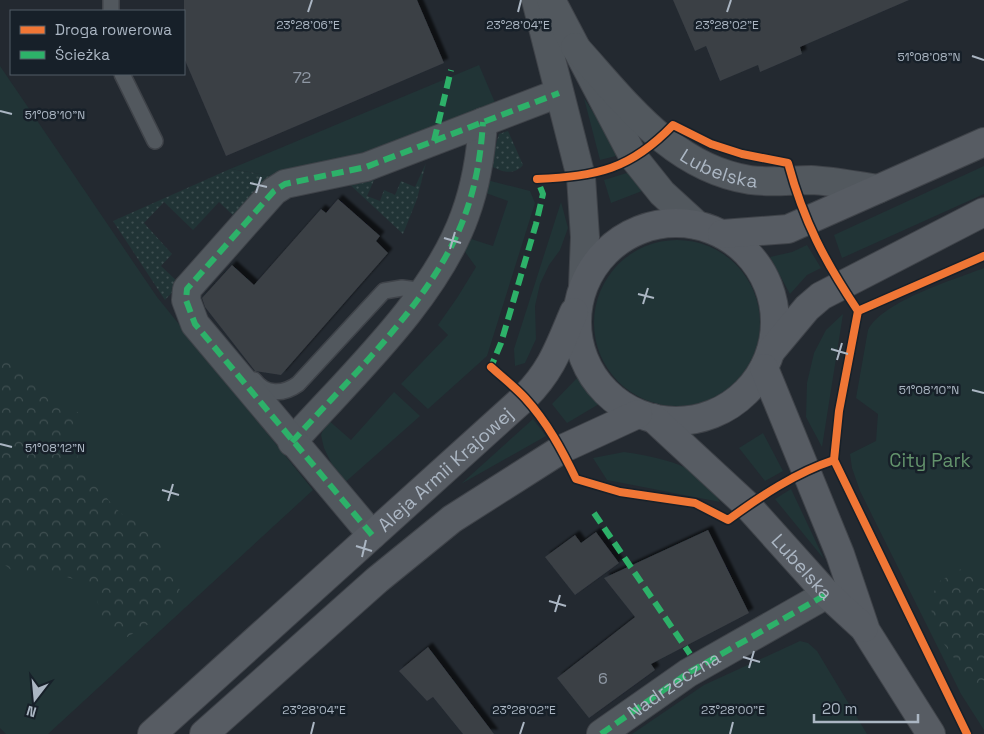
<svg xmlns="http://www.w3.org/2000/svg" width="984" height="734" font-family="'Space Grotesk',sans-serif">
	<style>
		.green { fill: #213436 }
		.forest { fill: url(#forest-crowns) }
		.garden { fill: url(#garden-dots) }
		.building { fill: #3a3f45; filter: url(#shadow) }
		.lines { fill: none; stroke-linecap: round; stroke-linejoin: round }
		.service-casing { stroke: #3f4349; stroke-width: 18 }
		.minor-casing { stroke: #3f4349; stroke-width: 30 }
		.tertiary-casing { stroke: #3f4349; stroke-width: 30 }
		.secondary-casing { stroke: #3f4349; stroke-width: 30 }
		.service { stroke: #52585e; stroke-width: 15 }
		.minor { stroke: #52585e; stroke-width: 28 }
		.tertiary { stroke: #52585e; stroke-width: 28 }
		.secondary { stroke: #575c63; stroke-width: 28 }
		.quiet { stroke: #2db169; stroke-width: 6; stroke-dasharray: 12 6; stroke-linecap: butt }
		.cycleway-casing { stroke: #172029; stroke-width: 11 }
		.cycleway { stroke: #f07635; stroke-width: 8 }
		.ticks { fill: none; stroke: #abb6c3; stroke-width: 2 }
		.labels { text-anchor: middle; stroke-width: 5; stroke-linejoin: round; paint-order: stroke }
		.number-label { font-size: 16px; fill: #8f98a4 }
		.street-label { font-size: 19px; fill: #abb6c3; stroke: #172029 }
		.park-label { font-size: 19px; fill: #63926c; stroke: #172029 }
		.ticks-label { font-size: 12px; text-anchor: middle; fill: #abb6c3; stroke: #172029; stroke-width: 5; stroke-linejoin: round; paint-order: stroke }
	</style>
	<defs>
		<pattern id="forest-crowns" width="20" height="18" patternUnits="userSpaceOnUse" patternTransform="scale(1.25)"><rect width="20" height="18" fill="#213436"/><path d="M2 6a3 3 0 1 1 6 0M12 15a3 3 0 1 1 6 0" fill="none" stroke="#3f4f51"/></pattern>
		<pattern id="garden-dots" width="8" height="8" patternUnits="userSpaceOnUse" patternTransform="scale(1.25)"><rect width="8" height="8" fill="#213436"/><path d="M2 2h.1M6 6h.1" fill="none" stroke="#3f4f51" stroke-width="1.8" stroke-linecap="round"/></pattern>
		<filter id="shadow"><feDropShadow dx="4.5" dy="-4.5" stdDeviation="1" flood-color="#0009"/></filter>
	</defs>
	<rect width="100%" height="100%" fill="#232930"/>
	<!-- green -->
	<g class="green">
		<path d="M479,65L496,105L355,160L278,177L230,169Z"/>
		<path d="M0,66L157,297L313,490L48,734H6L0,728Z"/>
		<path d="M584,98L620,155L600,160Z"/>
		<path d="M984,166V194L842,258L834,235Z"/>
		<path d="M630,172L642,191L611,203L604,180Z"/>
		<path d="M487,180L530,191L535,203L487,356L428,409L401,384L448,335L438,325L457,298L476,267L463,249L468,238L493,246L508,201L483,192Z"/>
		<path d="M561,202L568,228L560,250L549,265L540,284L535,306L536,339L525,363L515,366L514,349Z"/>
		<circle cx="677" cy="323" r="83"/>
		<path d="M807,245L821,268L807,275L790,294L770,257L792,252Z"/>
		<path d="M984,268V730L961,694L860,491L852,468L850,454L876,441L878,414L856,398L868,330C883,301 953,280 984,268Z"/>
		<path d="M843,314L822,447L806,417L807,383L814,353L826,330Z"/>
		<path d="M579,376L599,404L567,423L552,404Z"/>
		<path d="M394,392L420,416L342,485L324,448L321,435L327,419L351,440Z"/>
		<path d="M533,419L546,436L461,484Z"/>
		<path d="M763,433L783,471L765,481L739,448Z"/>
		<path d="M624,452C650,456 687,462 707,482C712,487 716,496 720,502L607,480L593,458Z"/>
		<path d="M791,489L824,559L775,499Z"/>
		<path d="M800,641L808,643L817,651L867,734H632L704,685Z"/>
	</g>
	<!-- forest -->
	<g class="forest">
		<path d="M0,352L21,366L56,400L70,404L81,416L76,434L78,468L95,483L114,507L128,519L145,524L162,544L161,559L173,569L180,591L171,607L160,617L124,639L100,622L97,595L82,582L61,575L15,573L0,561Z"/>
		<path d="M961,569L984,585V700L934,630L930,599L940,581Z"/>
	</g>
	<!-- garden -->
	<g class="garden">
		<path d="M508,131L523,165C514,176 500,172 490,165L499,134Z"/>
		<path d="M426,163L417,199L403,234L346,181L379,169L367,196L380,201L384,190L395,195L401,181L415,187Z"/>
		<path d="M230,169L278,177L238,220L219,202L193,230L164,202L144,223L172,254L161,266L180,284L165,300L113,221Z"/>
	</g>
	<!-- building -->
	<g class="building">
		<path d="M184,0H417L444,63L226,156L184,58Z"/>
		<path d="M673,0H909L800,47L802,54L760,72L758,65L720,81L706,46L695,51Z"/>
		<path d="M338,199L380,236L376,241L388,253L281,375L255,371L205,307L202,298L232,265L254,285L321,209L326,213Z"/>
		<path d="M708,530L749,613L651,664L655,670L589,718L557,678L635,617L604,578Z"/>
		<path d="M596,532L619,563L575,595L545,557L575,535L581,543Z"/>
		<path d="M428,647L494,734H463L433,697L427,701L399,671Z"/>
	</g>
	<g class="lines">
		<defs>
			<g id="service">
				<path d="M111,0V11"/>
				<path d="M122,74L155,141"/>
				<path d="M254,380C265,395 283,395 298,384L384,291L402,288L424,291"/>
			</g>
			<g id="minor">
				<path d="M292,442C351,376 435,299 465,215C476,185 481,154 483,122"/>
				<path d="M372,535L195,324L186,300L187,289L274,191L285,184L366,167L559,93"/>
				<path d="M601,734L688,673L827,594"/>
			</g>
			<g id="tertiary">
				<path d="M536,0L581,177L585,237L583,286"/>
				<path d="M551,0L634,158L662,193L697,225"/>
				<path id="s1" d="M575,47C625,102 672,168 750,180C771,183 790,180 811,180C833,181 856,186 878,189"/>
			</g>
			<g id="secondary">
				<circle cx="676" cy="322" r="99"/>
				<path d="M722,234L788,229L984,142"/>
				<path d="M771,351L807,308L821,296L984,212"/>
				<path d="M764,368L840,554L866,631L931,734"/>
				<path id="s2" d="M653,418L747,505L827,594L864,628"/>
				<path id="s3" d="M152,734L525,397C552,370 559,347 574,312"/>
				<path d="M204,734L377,580L452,519L562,449L638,414"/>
			</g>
		</defs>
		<!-- service casing -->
		<use href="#service" class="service-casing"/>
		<!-- minor casing -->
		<use href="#minor" class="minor-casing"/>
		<!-- tertiary casing -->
		<use href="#tertiary" class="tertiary-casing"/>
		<!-- secondary casing -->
		<use href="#secondary" class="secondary-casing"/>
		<!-- service -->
		<use href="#service" class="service"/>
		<!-- minor -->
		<use href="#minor" class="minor"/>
		<!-- tertiary -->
		<use href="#tertiary" class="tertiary"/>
		<!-- secondary -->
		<use href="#secondary" class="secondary"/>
		<!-- quiet -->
		<g class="quiet">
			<path d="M434,141L451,70"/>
			<path d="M494,369L491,367L501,343L536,224L543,194L537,179H542"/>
			<path d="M292,442C351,376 435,299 465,215C476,185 481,154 483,122"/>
			<path d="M594,513L690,654"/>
			<path d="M372,535L195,324L186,300L187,289L274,191L285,184L366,167L559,93"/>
			<path id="s4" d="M601,734L688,673L827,594"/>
		</g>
		<defs>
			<g id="cycleway">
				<path d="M537,179C597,176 630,170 673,125L711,144L742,154L788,163C804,222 824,260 858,311L839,411L834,460L967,734"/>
				<path d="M858,311L984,256"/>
				<path d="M491,367C502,377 515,387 525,398C547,422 562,450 576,479L620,492L695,503L728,520C761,496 795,473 834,460"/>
			</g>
		</defs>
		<!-- cycleway casing -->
		<use href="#cycleway" class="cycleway-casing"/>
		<!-- cycleway -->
		<use href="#cycleway" class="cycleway"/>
	</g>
	<!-- ticks -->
	<path class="ticks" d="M308,12L312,0M518,12L521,0M727,12L731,0M972,56L984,60M0,111L12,114M250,183L267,187M256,193L261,177M444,238L461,243M450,249L455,232M638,294L654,298M643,304L648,288M831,349L848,354M837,360L842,343M972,390L984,393M0,444L12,447M162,490L179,495M168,501L173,484M356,546L372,551M362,557L366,540M549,601L566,606M555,612L560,595M743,657L760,662M749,668L754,651M311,734L314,722M520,734L524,722M730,734L733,722"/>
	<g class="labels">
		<!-- number labels -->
		<g class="number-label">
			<text x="302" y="83">72</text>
			<text x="603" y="684">6</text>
		</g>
		<!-- street labels -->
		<g class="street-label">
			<text dy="7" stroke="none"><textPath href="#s1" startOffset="192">Lubelska</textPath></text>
			<text dy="7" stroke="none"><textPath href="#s3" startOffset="395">Aleja Armii Krajowej</textPath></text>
			<text dy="7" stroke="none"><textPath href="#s2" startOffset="211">Lubelska</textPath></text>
			<text dy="7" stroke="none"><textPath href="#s4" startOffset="88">Nadrzeczna</textPath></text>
		</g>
		<!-- park labels -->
		<g class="park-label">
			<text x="930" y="467">City Park</text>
		</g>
	</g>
	<g class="ticks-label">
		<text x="308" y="29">23°28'06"E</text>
		<text x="518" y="29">23°28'04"E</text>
		<text x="727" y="29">23°28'02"E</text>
		<text x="929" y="61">51°08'08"N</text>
		<text x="55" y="119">51°08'10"N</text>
		<text x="929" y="394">51°08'10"N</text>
		<text x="55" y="452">51°08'12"N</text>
		<text x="314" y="714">23°28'04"E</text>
		<text x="524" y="714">23°28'02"E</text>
		<text x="733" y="714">23°28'00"E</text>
	</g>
	<!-- legend -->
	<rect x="10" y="10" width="175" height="65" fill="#172029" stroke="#525c67"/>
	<rect x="20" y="26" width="25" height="8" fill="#f07635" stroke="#525c67"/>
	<text x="55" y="35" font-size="15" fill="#abb6c3">Droga rowerowa</text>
	<rect x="20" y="51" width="25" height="8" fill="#2db169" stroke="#525c67"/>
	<text x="55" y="60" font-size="15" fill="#abb6c3">Ścieżka</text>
	<!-- north arrow -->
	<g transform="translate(35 699) rotate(196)" stroke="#172029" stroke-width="4" paint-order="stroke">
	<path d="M0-4L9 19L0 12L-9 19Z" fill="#abb6c3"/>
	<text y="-8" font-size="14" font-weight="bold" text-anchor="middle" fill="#abb6c3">N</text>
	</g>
	<!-- scale -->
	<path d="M814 714v8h104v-8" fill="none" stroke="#abb6c3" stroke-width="2.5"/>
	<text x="822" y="714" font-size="15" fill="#abb6c3" stroke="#172029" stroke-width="4" paint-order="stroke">20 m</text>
</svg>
